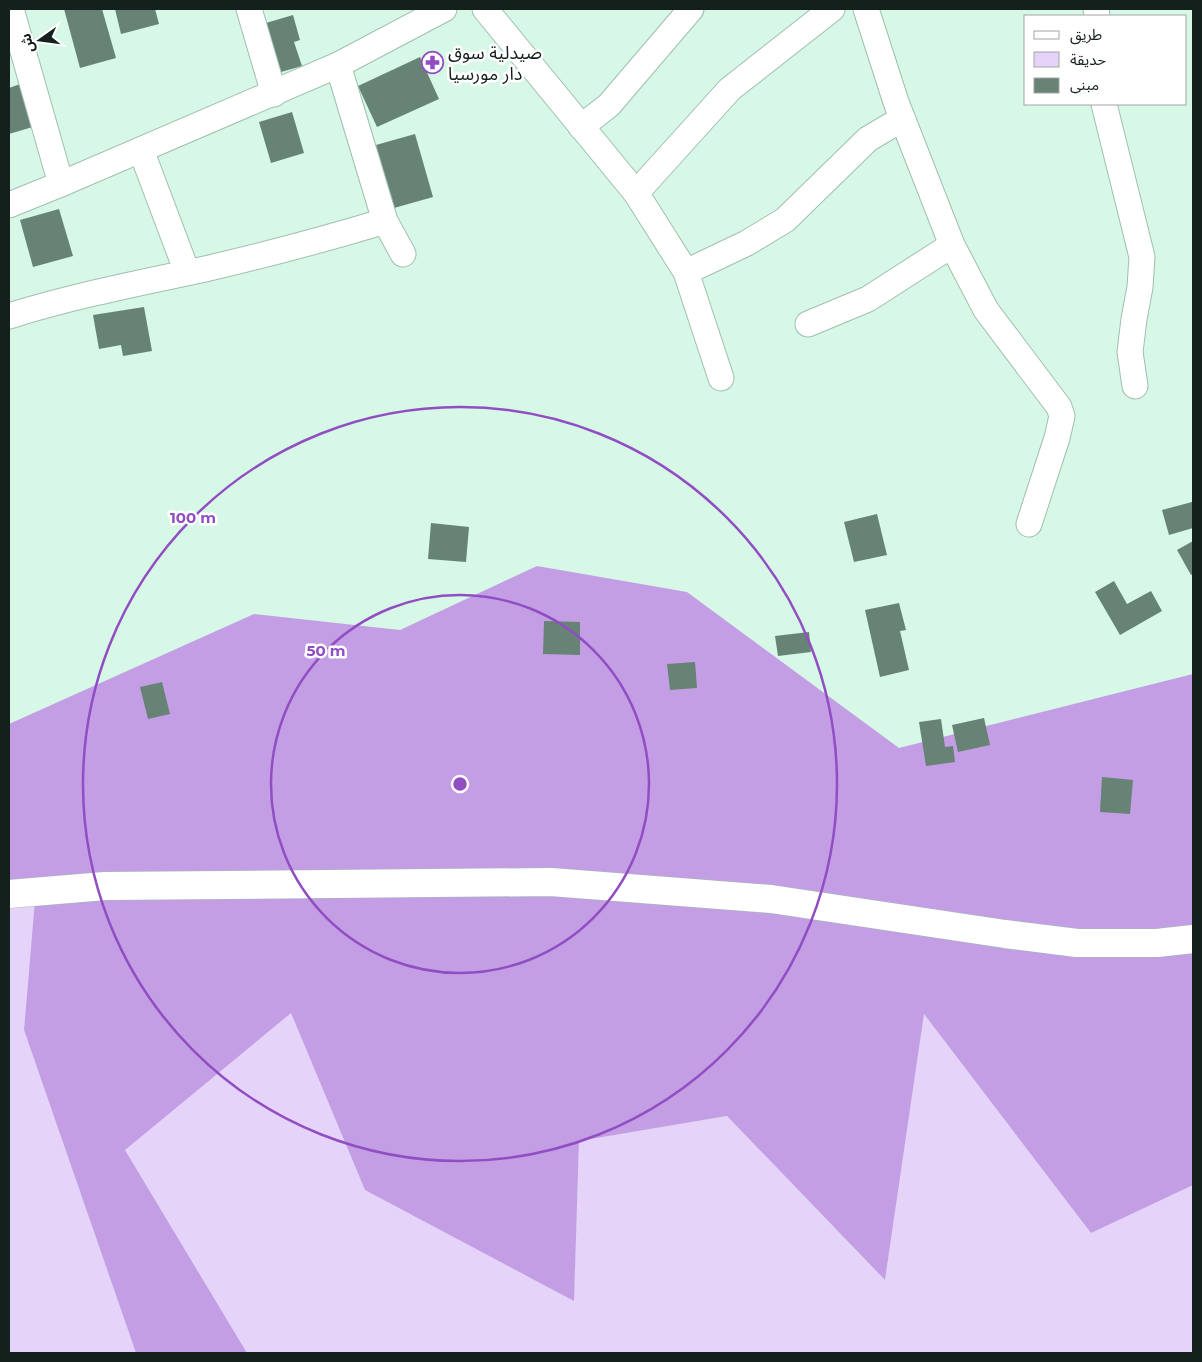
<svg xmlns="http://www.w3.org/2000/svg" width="1202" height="1362" font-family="Montserrat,'Noto Sans Arabic',sans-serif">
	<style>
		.green { fill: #e6d3f9 }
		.forest { fill: #c39ee4 }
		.building { fill: #668375 }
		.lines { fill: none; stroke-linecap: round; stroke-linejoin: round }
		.minor-casing { stroke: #a0bfb0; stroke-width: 27 }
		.tertiary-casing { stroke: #a0bfb0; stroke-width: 29 }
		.minor { stroke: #fff; stroke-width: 25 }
		.tertiary { stroke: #fff; stroke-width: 28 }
		.ring { fill: none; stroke: #914ec2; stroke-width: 2.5 }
		.labels { text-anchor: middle; stroke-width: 5; stroke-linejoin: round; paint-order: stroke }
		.poi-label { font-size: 18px; fill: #14201b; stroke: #fff; text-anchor: start }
		.centre { fill: #914ec2; stroke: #fff; stroke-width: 2.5 }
		.ring-label { font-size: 15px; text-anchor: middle; font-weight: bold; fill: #914ec2; stroke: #fff; stroke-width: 5; stroke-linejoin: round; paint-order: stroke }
	</style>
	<rect width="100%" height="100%" fill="#d7f7e7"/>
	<!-- green -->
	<g class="green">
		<path d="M38,877L24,1030L136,1353H9V889Z"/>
		<path d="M291,1012L365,1190L574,1291L579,1141L727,1116L885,1280L924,1014L1091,1232L1193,1185V1353H247L125,1150Z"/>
	</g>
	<!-- forest -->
	<path class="forest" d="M537,566L687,592L899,748L1193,674V1185L1091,1233L924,1014L885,1280L727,1116L579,1141L574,1301L365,1190L291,1013L125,1150L247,1353H136L24,1030L37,877L9,889V724L254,614L400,630Z"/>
	<!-- building -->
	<g class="building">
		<path d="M64,9H102L116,58L80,68Z"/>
		<path d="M115,9H155L159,24L121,34Z"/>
		<path d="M293,15L300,40L294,42L302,66L281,72L266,23Z"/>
		<path d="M420,57L439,99L377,127L358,86Z"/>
		<path d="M23,83L36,126L9,134V88Z"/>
		<path d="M292,112L304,153L271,163L259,122Z"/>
		<path d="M415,134L433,197L394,208L376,145Z"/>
		<path d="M59,209L73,256L33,267L20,220Z"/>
		<path d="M144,307L152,351L123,356L121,345L99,349L93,315Z"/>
		<path d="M1192,502L1193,508V528L1169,535L1162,510Z"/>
		<path d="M877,514L887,555L854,562L844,522Z"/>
		<path d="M431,523L469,527L466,562L428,559Z"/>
		<path d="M1193,541V574L1191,575L1177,550Z"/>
		<path d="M1114,581L1127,604L1151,591L1162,611L1120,635L1095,592Z"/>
		<path d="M899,603L906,630L900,631L909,670L880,677L865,610Z"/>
		<path d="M544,621L580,622V655L543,654Z"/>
		<path d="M809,632L811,652L778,656L775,636Z"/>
		<path d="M695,662L697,688L670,690L667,664Z"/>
		<path d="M162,682L170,714L148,719L140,687Z"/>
		<path d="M984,718L990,745L958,752L952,725Z"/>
		<path d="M941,719L945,747L953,746L955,762L926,766L919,722Z"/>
		<path d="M1102,777L1133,780L1130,814L1100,812Z"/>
	</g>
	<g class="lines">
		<defs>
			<g id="minor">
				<path d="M11,9L61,184"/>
				<path d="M249,9L274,94"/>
				<path d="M485,9L636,193L686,272L721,378"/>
				<path d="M866,9L896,102L952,245L986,310L1059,407L1062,416L1057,438L1029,524"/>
				<path d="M1096,9L1097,16"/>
				<path d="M338,65L385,221L403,254"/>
				<path d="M1104,104L1142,257L1140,287L1134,319L1130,352L1135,386"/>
				<path d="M581,127L609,105L691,9"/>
				<path d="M141,150L187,272"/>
				<path d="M636,193L730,89L832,9"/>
				<path d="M9,205L61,184L338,65L444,9"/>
				<path d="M686,272L747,243L785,220L868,139L902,119"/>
				<path d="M9,316C73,296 139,283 205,269C265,255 326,239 385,221"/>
				<path d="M808,324L868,299L952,245"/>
			</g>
			<path id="tertiary" d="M9,894L105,886L551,882L771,899L1005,934L1077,943H1157L1193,939"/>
		</defs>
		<!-- minor casing -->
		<use href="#minor" class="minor-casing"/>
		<!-- tertiary casing -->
		<use href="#tertiary" class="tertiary-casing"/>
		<!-- minor -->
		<use href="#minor" class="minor"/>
		<!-- tertiary -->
		<use href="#tertiary" class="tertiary"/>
	</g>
	<!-- distance rings -->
	<g class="ring">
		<circle cx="460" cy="784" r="189"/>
		<circle cx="460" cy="784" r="377"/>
	</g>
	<!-- icons -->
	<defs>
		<symbol id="pharmacy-ring" viewBox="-11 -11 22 22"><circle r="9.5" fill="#fff" stroke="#914ec2" stroke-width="1.5"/><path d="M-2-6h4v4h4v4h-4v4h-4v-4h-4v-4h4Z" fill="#914ec2"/></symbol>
	</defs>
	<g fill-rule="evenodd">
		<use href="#pharmacy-ring" x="420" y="50" width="25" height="25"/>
	</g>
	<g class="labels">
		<!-- poi labels -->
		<g class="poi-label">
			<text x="448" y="59">صيدلية سوق<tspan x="448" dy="21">دار مورسيا</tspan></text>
		</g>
	</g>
	<circle cx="460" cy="784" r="8" class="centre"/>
	<g class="ring-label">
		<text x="193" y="523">100 m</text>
		<text x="326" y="656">50 m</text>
	</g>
	<!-- border -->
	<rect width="1202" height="1362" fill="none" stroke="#14201b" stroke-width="20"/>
	<!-- legend -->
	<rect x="1024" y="15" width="162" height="90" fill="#ffffff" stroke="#a1a6a4"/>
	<rect x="1034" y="31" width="25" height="8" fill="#ffffff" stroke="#a1a6a4"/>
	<text x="1070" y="40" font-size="15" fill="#14201b">طريق</text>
	<rect x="1034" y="52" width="25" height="15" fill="#e6d3f9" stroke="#a1a6a4"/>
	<text x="1070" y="65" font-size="15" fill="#14201b">حديقة</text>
	<rect x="1034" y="78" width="25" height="15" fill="#668375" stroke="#a1a6a4"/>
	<text x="1070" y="90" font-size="15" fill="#14201b">مبنى</text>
	<!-- north arrow -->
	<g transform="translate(40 40) rotate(256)" stroke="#ffffff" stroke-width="4" paint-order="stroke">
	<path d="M0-4L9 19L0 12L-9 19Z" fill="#14201b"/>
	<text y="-8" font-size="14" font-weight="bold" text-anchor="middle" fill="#14201b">ش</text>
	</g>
</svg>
